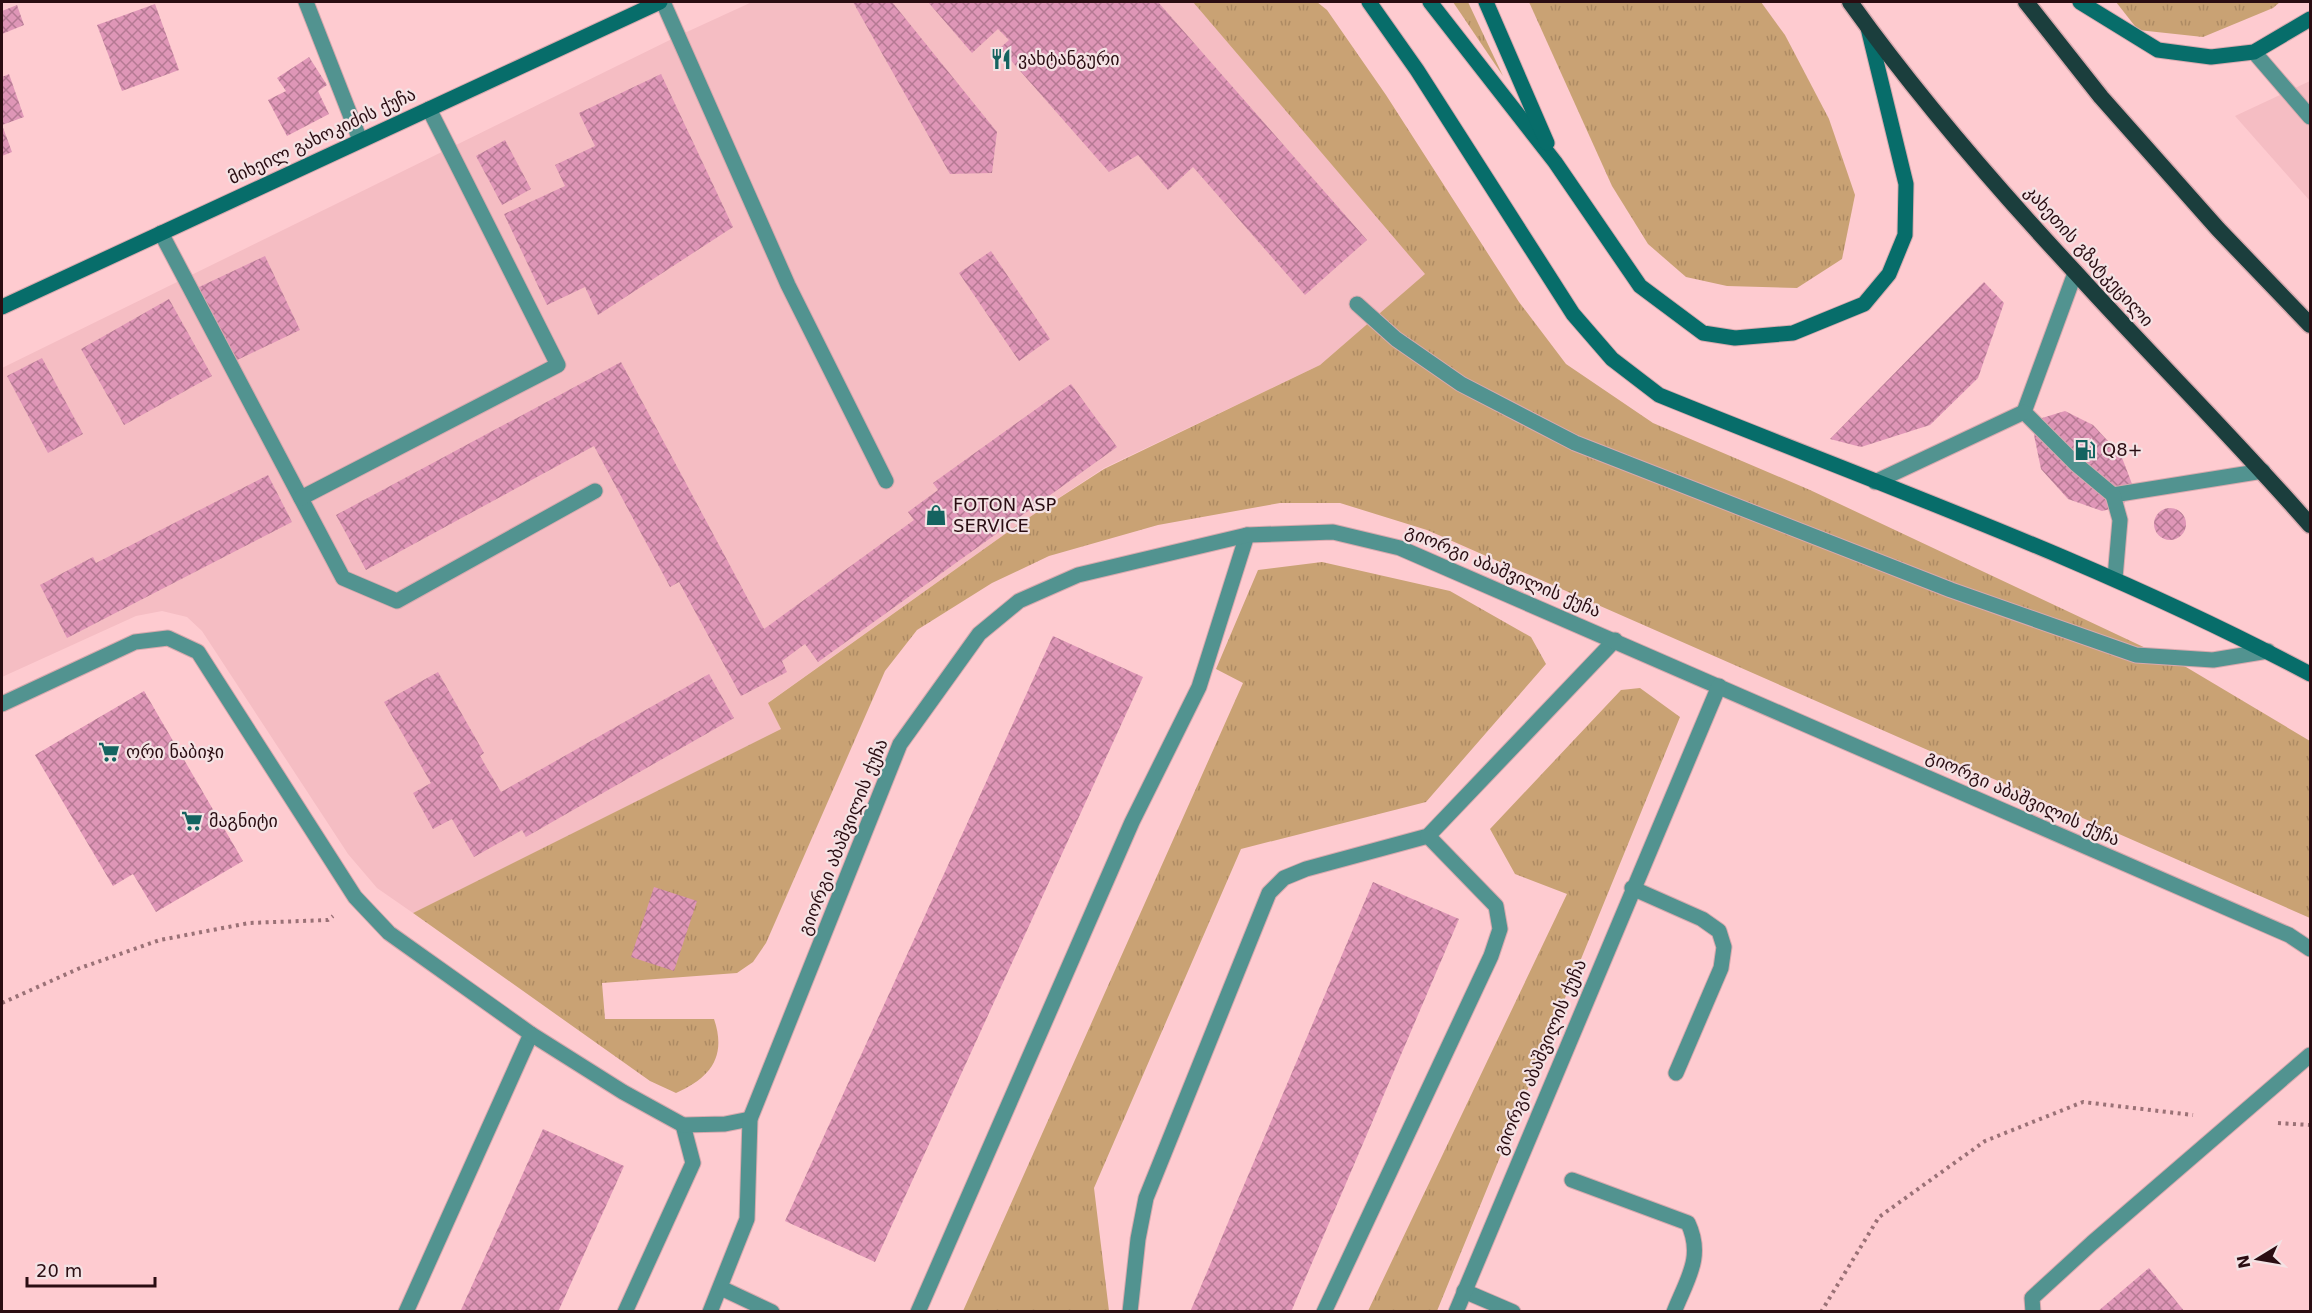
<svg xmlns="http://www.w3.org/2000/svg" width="2312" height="1313" font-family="'DejaVu Sans','Noto Sans Georgian',sans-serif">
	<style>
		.built { fill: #f5bdc3 }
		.grass { fill: url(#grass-tufts) }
		.building { fill: url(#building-cross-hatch) }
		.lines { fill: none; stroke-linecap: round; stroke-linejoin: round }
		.service-casing { stroke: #d8a9ae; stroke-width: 17 }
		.minor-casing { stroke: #d8a9ae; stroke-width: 17 }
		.secondary-casing { stroke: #d8a9ae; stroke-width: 17 }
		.trunk-casing { stroke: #d8a9ae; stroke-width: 19 }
		.path { stroke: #9a7176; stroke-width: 4; stroke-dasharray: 3 4.5; stroke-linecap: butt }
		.service { stroke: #529390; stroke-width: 15 }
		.minor { stroke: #529390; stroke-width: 15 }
		.secondary { stroke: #076d6a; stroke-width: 15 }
		.trunk { stroke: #1b3e3d; stroke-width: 16 }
		.labels { text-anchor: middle; stroke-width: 4.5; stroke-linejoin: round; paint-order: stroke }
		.poi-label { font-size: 18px; fill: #2a0d12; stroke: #f4e2e4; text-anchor: start }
		.street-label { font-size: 18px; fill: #2a0d12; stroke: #f4e2e4 }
	</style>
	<defs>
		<pattern id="grass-tufts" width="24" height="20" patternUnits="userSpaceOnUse" patternTransform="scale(1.5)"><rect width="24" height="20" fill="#c9a274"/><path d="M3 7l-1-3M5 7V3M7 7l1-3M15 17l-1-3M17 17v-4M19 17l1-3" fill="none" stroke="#ad8a63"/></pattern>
		<pattern id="building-cross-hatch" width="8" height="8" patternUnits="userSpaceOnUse" patternTransform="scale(1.5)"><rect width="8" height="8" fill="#df96b7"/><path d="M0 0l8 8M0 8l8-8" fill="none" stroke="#b57993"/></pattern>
	</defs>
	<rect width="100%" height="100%" fill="#fecbd0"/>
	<!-- built -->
	<g class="built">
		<path d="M752,2H1193L1426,274L1320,365L1104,468L1019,524L769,702L781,729L413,913L377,888L348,854L202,631L187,617L162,611L136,616L2,677V368L678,36Z"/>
		<path d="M2310,81V201L2235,116Z"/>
	</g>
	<!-- grass -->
	<g class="grass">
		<path d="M1193,2H1317L1327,10L1386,95L1519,302L1566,364L1653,423L1810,490L2186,667L2310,741V918L1427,530L1340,503H1280L1158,525L1049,556L992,583L917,630L885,671L766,943L753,962L737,973L602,983L605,1019H714C727,1057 710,1078 676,1093L650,1081L413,913L781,729L768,703L1019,524L1104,469L1320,365L1425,274Z"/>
		<path d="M1453,2H1468L1503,76Z"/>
		<path d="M1529,2H1761L1785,35L1829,119L1855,195L1842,259L1797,288L1727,286L1686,277L1648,244L1612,186Z"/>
		<path d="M2116,2H2280L2273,8L2203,37L2138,30Z"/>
		<path d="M1322,562L1450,591L1531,637L1546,664L1426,802L1241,849L1094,1188L1109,1311H963L1243,683L1216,669L1258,570Z"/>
		<path d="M1640,688L1680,717L1437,1311H1368L1567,894L1515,874L1490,829L1621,690Z"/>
	</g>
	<!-- building -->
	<g class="building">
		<path d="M853,2H892L997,132L992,173L950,174Z"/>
		<path d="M928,2H1158L1367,240L1305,295L1193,167L1168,190L1138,155L1109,172L1000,48L1009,40L998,29L972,53Z"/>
		<path d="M155,4L179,70L122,91L97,25Z"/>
		<path d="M17,5L24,25L2,34V11Z"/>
		<path d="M309,57L327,85L318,91L329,114L287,136L268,100L286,91L277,78Z"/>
		<path d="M9,74L24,117L2,125L12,152L2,156V77Z"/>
		<path d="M661,74L733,227L598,315L585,287L547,305L504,214L565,186L555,165L595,146L579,113Z"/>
		<path d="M505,140L531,189L502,205L476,156Z"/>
		<path d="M991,251L1050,339L1019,361L959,273Z"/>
		<path d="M265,256L300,330L233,362L197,288Z"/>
		<path d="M1984,282L2004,303L1978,378L1930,425L1861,447L1830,439Z"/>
		<path d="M169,299L212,376L124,425L81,349Z"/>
		<path d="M42,358L83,434L48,453L7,376Z"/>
		<path d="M621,362L764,629L914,520L908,512L938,490L933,483L1071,384L1117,447L818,662L805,644L782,661L787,672L741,696L679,582L670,587L594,446L366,570L336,515Z"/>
		<path d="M2065,411L2093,425L2121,455L2132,484L2123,506L2102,511L2068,499L2041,469L2034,435L2042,418Z"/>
		<path d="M268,475L292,522L67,638L40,585L93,557L96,563Z"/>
		<circle cx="2170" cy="524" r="16"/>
		<path d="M1053,636L1143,677L875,1262L785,1221Z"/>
		<path d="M438,672L484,753L480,756L501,792L709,674L734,718L526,837L522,830L474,857L452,819L433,829L413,793L431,783L384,702Z"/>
		<path d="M144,691L243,861L156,912L133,874L113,886L35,755Z"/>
		<path d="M1373,882L1459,919L1291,1312H1190Z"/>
		<path d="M654,887L697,901L674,971L631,957Z"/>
		<path d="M543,1129L624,1166L558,1312H460Z"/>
		<path d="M2149,1268L2185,1312H2097Z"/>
	</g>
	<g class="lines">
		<defs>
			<g id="service">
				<path d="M306,2L360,140"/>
				<path d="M663,2L788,285L886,481"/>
				<path d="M2254,52L2310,117"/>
				<path d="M161,233L343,578L397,601L595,491"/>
				<path d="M2075,273L2024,412L2076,464L2113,495L2263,471"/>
				<path d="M1357,304L1396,339L1461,384L1575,443L1951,590L2136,655L2213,660L2268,651"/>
				<path d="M1875,482L2024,412"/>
				<path d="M2113,495L2120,520L2115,578"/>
				<path d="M301,498L558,365L429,109"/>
				<path d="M1632,888L1702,919L1719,931L1724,947L1721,968L1676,1073"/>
				<path d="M1572,1180L1688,1223C1704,1257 1687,1279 1674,1312"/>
				<path d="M721,1288L772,1312"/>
				<path d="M1464,1291L1513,1312"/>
				<path d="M406,1312L531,1034"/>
				<path d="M625,1312L693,1163L683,1125"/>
				<path d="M918,1312L1132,822L1199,687L1247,535"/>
				<path d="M1130,1312L1138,1239L1146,1198L1269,893L1284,878L1306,869L1428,836L1615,640"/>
				<path d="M1324,1312L1491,956L1500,929L1496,906L1428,836"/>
			</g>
			<g id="minor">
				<path d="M2,704L135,642L168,638L198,652L355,897L389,933L531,1034L623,1092L683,1125L725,1124L750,1119"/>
				<path d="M710,1312L747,1219L750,1119L900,744L979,634L1019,601L1078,575L1247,535L1333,532L1400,548L2289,935L2310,949"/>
				<path d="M1456,1312L1719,686"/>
				<path d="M2033,1312L2032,1298L2092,1243L2310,1055"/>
			</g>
			<g id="secondary">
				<path d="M1369,2L1417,70L1573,314L1612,359L1659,395C1878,484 2102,563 2310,674"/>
				<path d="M1430,2L1555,162L1640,286L1703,333L1735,338L1793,333L1864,304L1889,274L1905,235L1906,184L1868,28"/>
				<path d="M1486,2L1547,143"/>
				<path d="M2080,2L2158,50L2211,57L2254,52L2310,19"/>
				<path d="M2,307L660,2"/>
			</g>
			<g id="trunk">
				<path d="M1850,2C1918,97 1996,187 2076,273C2153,358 2235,439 2310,525"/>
				<path d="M2026,2L2101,97L2218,229L2310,325"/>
			</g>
		</defs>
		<!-- service casing -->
		<use href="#service" class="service-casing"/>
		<!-- minor casing -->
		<use href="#minor" class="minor-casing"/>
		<!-- secondary casing -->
		<use href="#secondary" class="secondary-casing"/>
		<!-- trunk casing -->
		<use href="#trunk" class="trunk-casing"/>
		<!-- path -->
		<g class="path">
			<path d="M2,1003L80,968L160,940L249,923L328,920L333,916"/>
			<path d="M2278,1123L2310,1125"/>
			<path d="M1821,1312L1879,1217L1985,1141L2083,1102L2193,1115"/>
		</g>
		<!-- service -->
		<use href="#service" class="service"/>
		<!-- minor -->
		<use href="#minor" class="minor"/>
		<!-- secondary -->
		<use href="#secondary" class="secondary"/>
		<!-- trunk -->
		<use href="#trunk" class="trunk"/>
	</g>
	<!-- icons -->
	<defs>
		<symbol id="restaurant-bare" viewBox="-9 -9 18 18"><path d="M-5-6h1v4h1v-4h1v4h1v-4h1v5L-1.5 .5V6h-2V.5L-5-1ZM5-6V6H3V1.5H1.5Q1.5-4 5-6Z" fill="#146360" stroke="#f4e2e4" stroke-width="2.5" paint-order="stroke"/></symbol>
		<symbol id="fuel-bare" viewBox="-9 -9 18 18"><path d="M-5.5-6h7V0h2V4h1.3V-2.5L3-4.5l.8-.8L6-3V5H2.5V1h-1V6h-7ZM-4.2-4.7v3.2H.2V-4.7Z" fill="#146360" stroke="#f4e2e4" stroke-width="2.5" paint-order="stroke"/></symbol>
		<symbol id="shop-bare" viewBox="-9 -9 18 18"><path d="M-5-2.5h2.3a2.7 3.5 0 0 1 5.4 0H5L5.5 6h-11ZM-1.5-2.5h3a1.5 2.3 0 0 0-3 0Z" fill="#146360" stroke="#f4e2e4" stroke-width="2.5" paint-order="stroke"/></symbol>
		<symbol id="supermarket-bare" viewBox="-9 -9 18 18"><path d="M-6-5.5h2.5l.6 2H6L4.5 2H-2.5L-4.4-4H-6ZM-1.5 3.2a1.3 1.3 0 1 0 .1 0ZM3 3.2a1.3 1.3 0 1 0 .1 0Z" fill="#146360" stroke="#f4e2e4" stroke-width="2.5" paint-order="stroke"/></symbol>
	</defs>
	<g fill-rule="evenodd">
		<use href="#restaurant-bare" x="986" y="44" width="30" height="30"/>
		<use href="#fuel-bare" x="2070" y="435" width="30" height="30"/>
		<use href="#shop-bare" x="921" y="500" width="30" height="30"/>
		<use href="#supermarket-bare" x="94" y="737" width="30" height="30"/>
		<use href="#supermarket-bare" x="177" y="806" width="30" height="30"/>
	</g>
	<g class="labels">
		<!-- poi labels -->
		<g class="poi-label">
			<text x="1018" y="65">ვახტანგური</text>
			<text x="2102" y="456">Q8+</text>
			<text x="953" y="511">FOTON ASP<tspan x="953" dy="21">SERVICE</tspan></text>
			<text x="126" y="758">ორი ნაბიჯი</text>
			<text x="209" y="827">მაგნიტი</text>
		</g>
		<!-- street labels -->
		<g class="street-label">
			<text transform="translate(322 136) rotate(-25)" y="6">მიხეილ გახოკიძის ქუჩა</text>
			<text transform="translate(2089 256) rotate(48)" y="6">კახეთის გზატკეცილი</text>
			<text transform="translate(1503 571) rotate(23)" y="6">გიორგი აბაშვილის ქუჩა</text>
			<text transform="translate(2023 798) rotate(24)" y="6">გიორგი აბაშვილის ქუჩა</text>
			<text transform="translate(843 837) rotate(-68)" y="6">გიორგი აბაშვილის ქუჩა</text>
			<text transform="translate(1540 1057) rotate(-67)" y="6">გიორგი აბაშვილის ქუჩა</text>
		</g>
	</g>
	<!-- border -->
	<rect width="2312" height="1313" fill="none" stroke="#2a0d12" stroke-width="6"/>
	<!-- north arrow -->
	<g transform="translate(2258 1259) rotate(259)" stroke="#f4e2e4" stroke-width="4.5" paint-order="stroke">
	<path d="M0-4.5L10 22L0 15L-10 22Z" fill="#2a0d12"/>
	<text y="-9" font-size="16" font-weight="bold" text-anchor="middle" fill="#2a0d12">N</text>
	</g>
	<!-- scale -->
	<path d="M27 1277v9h128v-9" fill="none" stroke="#2a0d12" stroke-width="3"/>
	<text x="36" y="1277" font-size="18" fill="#2a0d12" stroke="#f4e2e4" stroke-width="4.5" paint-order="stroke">20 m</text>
</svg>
